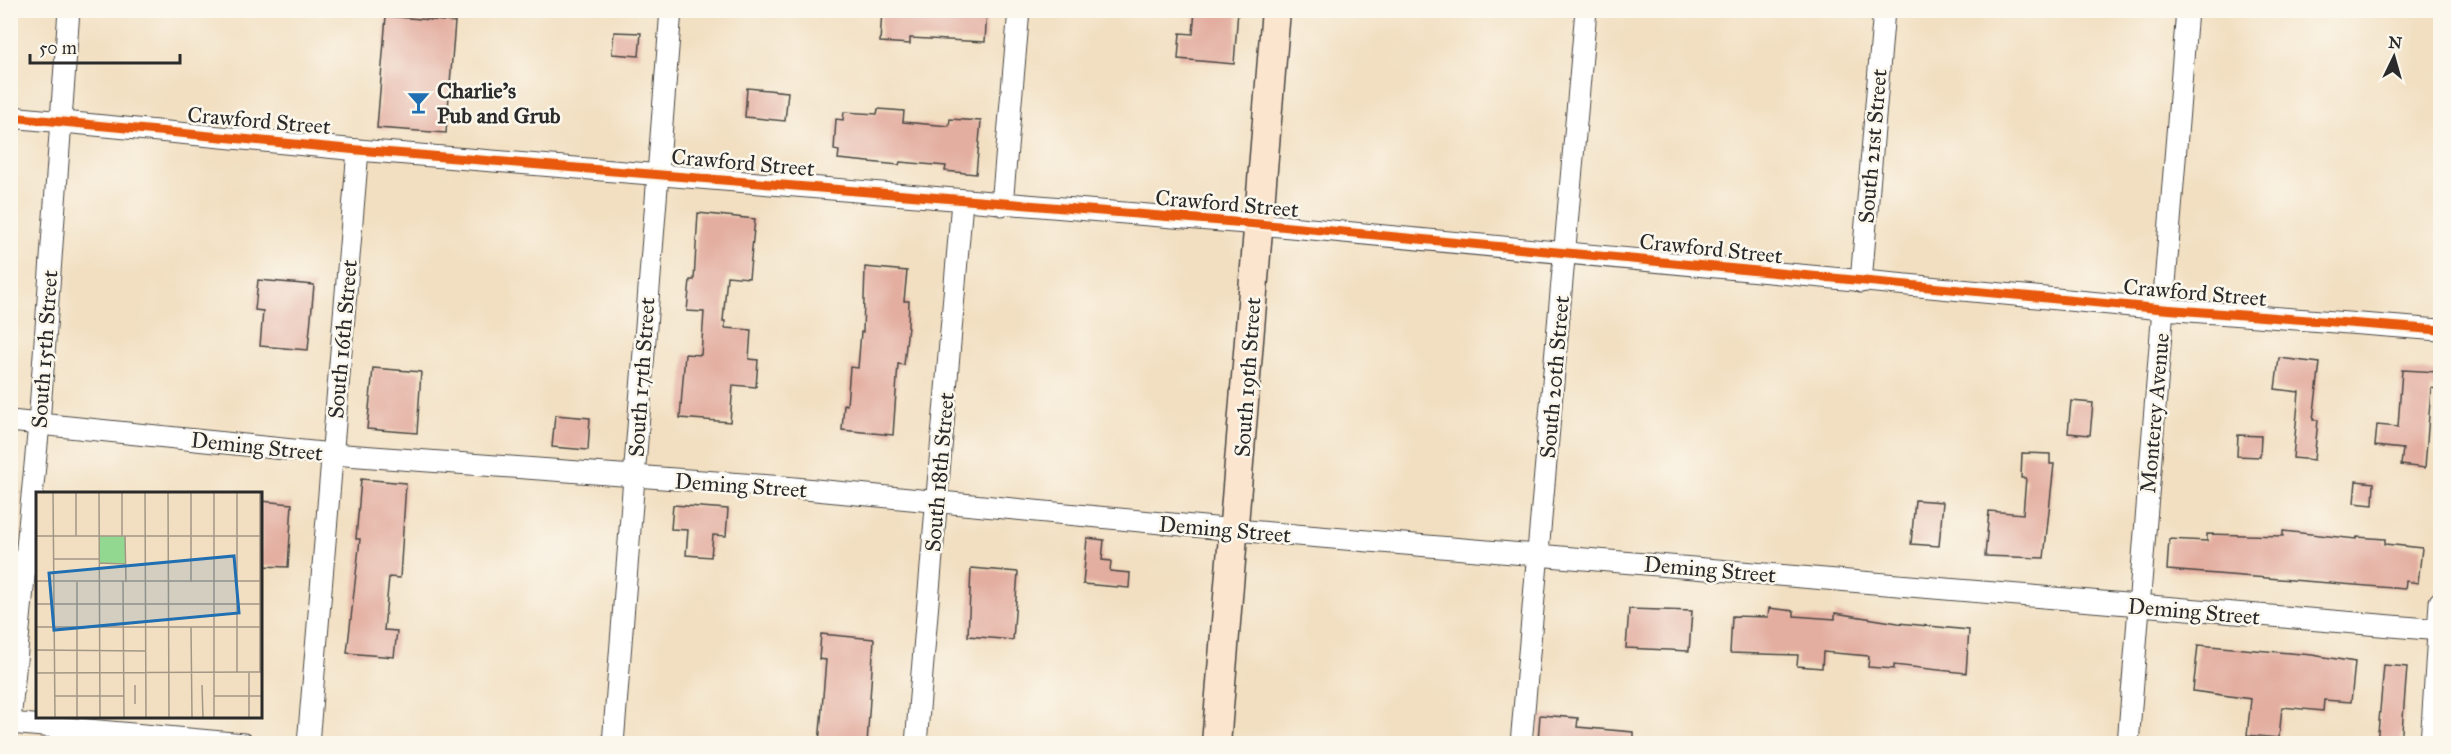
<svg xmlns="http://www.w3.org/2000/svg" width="2451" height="754" font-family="'IM FELL Great Primer',serif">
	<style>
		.building { fill: #e3aea0 }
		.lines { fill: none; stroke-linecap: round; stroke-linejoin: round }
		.street-casing { stroke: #494642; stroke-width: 23 }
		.secondary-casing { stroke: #494642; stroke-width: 31 }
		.street { stroke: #fff; stroke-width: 21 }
		.secondary { stroke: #fce5cf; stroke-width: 28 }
		.cycleway-casing { stroke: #fbf7ec; stroke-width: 13 }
		.cycleway { stroke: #e8590c; stroke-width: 9 }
		.labels { text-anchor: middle; stroke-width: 5; stroke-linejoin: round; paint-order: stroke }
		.poi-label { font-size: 22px; font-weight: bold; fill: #2b2b2b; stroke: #fbf7ec; text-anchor: start }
		.street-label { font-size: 22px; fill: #2b2b2b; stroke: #fbf7ec }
		.inset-road { fill: none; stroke: #a29785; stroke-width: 1.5 }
		.view { fill: #1f6fb2; fill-opacity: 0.15; stroke: #1f6fb2; stroke-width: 3 }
		.inset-edge { fill: none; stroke: #2b2b2b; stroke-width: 3 }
	</style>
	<rect width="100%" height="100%" fill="#fbf7ec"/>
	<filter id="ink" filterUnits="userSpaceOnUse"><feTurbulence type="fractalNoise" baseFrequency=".0167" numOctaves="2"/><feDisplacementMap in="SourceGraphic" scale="12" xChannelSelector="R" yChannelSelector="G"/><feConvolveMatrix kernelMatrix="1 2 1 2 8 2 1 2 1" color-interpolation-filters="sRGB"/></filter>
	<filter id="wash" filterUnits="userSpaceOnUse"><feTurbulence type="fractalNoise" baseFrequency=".008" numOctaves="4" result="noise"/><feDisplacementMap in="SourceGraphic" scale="24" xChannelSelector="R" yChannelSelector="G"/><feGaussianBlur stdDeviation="1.35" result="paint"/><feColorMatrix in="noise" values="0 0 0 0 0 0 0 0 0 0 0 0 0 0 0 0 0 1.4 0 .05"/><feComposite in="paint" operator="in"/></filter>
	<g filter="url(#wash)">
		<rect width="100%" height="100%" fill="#f2dfc1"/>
		<g id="blocks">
			<!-- building -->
			<g class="building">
				<path d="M882,10H987L985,42L910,38V44L880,42Z"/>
				<path d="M1195,10H1238L1234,64L1178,59L1180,33L1193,34Z"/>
				<path d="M386,16L455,22L446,133L377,128Z"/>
				<path d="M614,32L641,33L639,56L612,54Z"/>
				<path d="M747,88L788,92L785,121L745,117Z"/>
				<path d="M878,109L904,111L903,122L949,126L950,119L981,121L976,174L945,171L946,166L900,162L899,165L838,159L839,151L834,150L836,119L843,120L844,112L877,114Z"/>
				<path d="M698,213L755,219L749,278L727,276L723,321H725V328L751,330L749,359L758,360L756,387L733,385L730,422L680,418L685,354L701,355L704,312L687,311L690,280H694Z"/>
				<path d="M865,267L907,271L904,301H909L908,326L904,365L898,364L893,435L842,430L844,404L847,405L850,367L858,368L861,332H863Z"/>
				<path d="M258,280L314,285L308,350L260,346L263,311L255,310Z"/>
				<path d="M2279,358L2320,363L2313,420H2318L2314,460L2293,458L2299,392L2275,389Z"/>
				<path d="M373,368L421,372L417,433L367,429Z"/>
				<path d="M2402,370L2439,372L2437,389L2431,388L2425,468L2401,465L2403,449L2375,446L2377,425L2398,427Z"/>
				<path d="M2071,401L2093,403L2090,435L2068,433Z"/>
				<path d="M555,415L590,418L588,450L552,447Z"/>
				<path d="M2238,435L2261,436L2260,457L2237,456Z"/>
				<path d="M2022,453L2050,454V464H2054L2044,558L1985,556L1989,511L2023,514L2026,478H2021Z"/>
				<path d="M361,479L406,483L400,578L389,577L384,630L397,631L394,657L347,653L360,539H356Z"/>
				<path d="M2356,481L2374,483L2373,505L2354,503Z"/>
				<path d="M1915,500L1943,502L1939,546L1911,544Z"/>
				<path d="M261,501L292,504L288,567L261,566Z"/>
				<path d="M673,505L728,509L726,536L713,535L711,557L686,555L688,530L671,529Z"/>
				<path d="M2283,531L2356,539L2357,537L2385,539V544L2422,548L2418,583L2406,581L2405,589L2167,570L2169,539L2207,541V534L2283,536Z"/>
				<path d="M1087,538L1104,540L1102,560L1111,561L1110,571L1130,573L1129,588L1083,584Z"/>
				<path d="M971,568L1018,572L1013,640L968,636Z"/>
				<path d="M1769,608L1794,611V616L1835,619V613L1898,623L1969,630L1966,673L1894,665V669L1868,667L1869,656L1823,652L1822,668L1797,666L1798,655L1730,653L1732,616L1768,617Z"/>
				<path d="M1629,609L1692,611L1689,651L1626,648Z"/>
				<path d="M821,634L874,639L867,744H819L826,660L819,659Z"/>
				<path d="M2198,645L2312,655L2355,662L2351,702L2324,700L2323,711L2282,707L2279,738L2247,735L2251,699L2193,691Z"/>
				<path d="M2384,665L2407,667L2401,744H2377Z"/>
				<path d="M1540,715L1578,718L1577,727L1633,732V744L1538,741Z"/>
			</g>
		</g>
	</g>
	<g filter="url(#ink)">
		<use href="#blocks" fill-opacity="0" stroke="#494642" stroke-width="1.5"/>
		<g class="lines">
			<defs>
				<g id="street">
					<path d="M10,117L358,150L1258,224L2163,309L2440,330"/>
					<path d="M1002,205L1019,10"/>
					<path d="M1861,282L1884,10"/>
					<path d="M10,421L332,454L784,487L1235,530L2440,630"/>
					<path d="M10,722L39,424L69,10"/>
					<path d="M10,723L244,744"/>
					<path d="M308,744L358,150"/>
					<path d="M613,744L671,10"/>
					<path d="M916,744L962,201"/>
					<path d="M1521,744L1586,10"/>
					<path d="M2128,744L2187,10"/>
					<path d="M2431,744L2440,602"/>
				</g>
				<path id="secondary" d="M1216,744L1276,10"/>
			</defs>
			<!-- street casing -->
			<use href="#street" class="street-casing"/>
			<!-- secondary casing -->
			<use href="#secondary" class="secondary-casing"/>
			<!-- street -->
			<use href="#street" class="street"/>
			<!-- secondary -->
			<use href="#secondary" class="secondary"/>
			<defs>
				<path id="cycleway" d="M10,117L358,150L1258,224L2163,309L2440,330"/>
			</defs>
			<!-- cycleway casing -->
			<use href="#cycleway" class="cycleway-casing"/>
			<!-- cycleway -->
			<use href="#cycleway" class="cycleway"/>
		</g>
	</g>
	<!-- icons -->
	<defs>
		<symbol id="bar-bare" viewBox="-9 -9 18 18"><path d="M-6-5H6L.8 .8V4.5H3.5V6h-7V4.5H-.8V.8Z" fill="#1f6fb2" stroke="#fbf7ec" stroke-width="2.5" paint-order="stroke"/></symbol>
	</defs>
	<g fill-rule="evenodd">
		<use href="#bar-bare" x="402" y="86" width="33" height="33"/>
	</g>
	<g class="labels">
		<!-- poi labels -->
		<g class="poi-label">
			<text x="437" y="98">Charlie's<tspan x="437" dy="25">Pub and Grub</tspan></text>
		</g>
		<!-- street labels -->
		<g class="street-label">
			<text transform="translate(259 120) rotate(5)" y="8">Crawford Street</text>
			<text transform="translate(1872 146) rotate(-85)" y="8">South 21st Street</text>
			<text transform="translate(743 162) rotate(5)" y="8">Crawford Street</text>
			<text transform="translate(1227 203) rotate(5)" y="8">Crawford Street</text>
			<text transform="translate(1711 248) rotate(6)" y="8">Crawford Street</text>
			<text transform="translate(2195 292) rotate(5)" y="8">Crawford Street</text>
			<text transform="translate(342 339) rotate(-85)" y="8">South 16th Street</text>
			<text transform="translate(44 349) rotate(-86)" y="8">South 15th Street</text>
			<text transform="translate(641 377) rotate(-86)" y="8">South 17th Street</text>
			<text transform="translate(1247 377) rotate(-86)" y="8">South 19th Street</text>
			<text transform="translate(1554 377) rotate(-85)" y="8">South 20th Street</text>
			<text transform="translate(2154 413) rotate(-85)" y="8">Monterey Avenue</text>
			<text transform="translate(257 446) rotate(6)" y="8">Deming Street</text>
			<text transform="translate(939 472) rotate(-85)" y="8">South 18th Street</text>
			<text transform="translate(741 485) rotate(4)" y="8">Deming Street</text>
			<text transform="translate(1225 529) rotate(5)" y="8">Deming Street</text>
			<text transform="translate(1710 569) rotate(5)" y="8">Deming Street</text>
			<text transform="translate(2194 611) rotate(5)" y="8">Deming Street</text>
		</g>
	</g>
	<!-- overview -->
	<g transform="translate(36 492)">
		<rect width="226" height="226" fill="#f2dfc1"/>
		<path d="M63,44H89L90,72L63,71Z" fill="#93d891"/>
		<path class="inset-road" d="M17,0L19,226M40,0V44M63,0L64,226M86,0V44M109,0L110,226M132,0L133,226M155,0V90M178,0V226M201,0V181M224,0V180M0,44H227M89,44L90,90M18,67H63M63,71L90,72M0,89H227M87,89L88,226M41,90V226M0,112H227M0,135H227M155,135L156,226M0,158L110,159M213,180V226M0,181L227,180M99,193V212M166,193L167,226M19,204H88M178,204H227M171,226H227"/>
		<path class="view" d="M198,64L203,121L18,138L13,81Z"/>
		<rect width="226" height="226" class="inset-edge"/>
	</g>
	<!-- margin -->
	<rect width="2451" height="754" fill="none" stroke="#fbf7ec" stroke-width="36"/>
	<!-- north arrow -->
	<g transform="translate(2394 57) rotate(5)" stroke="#fbf7ec" stroke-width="4.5" paint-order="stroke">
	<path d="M0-4.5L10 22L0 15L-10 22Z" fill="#2b2b2b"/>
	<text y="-9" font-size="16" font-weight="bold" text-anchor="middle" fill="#2b2b2b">N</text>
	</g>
	<!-- scale -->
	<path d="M30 54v9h150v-9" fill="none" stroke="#2b2b2b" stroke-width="3"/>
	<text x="39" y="54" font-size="18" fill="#2b2b2b" stroke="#fbf7ec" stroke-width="4.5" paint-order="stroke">50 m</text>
</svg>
